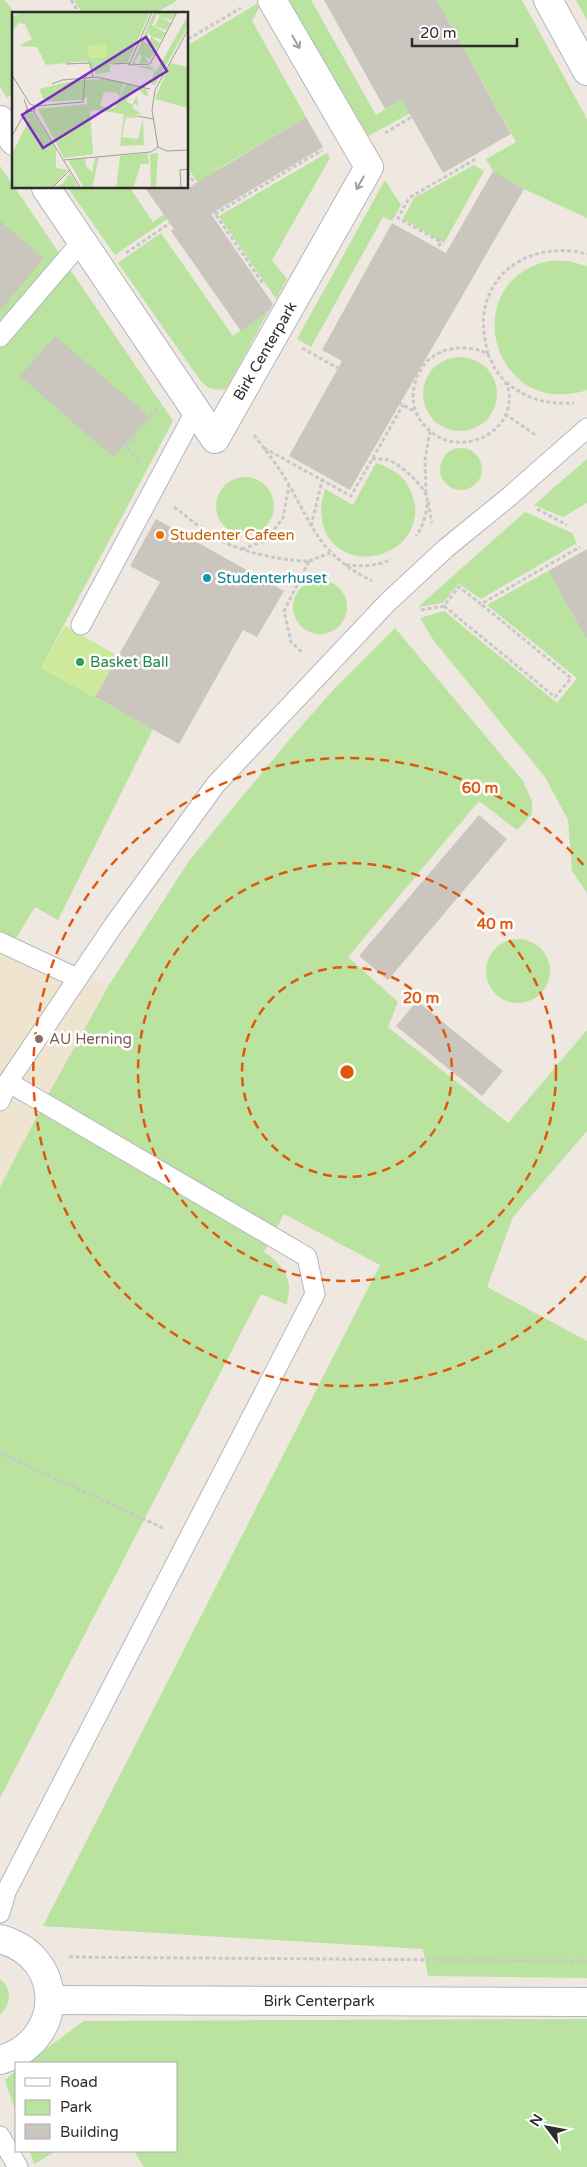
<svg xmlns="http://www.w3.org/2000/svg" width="587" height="2167" font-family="'Varela Round',sans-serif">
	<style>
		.education { fill: #efe4d0 }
		.green { fill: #b9e39e }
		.pitch { fill: #ccea9a }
		.building { fill: #cac6be }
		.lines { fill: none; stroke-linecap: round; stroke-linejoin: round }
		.service-casing { stroke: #b3b7c0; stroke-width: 21 }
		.minor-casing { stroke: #b3b7c0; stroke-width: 30 }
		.tertiary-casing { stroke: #b3b7c0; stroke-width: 30 }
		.path { stroke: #c8c8c8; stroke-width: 3; stroke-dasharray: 4 2.5; stroke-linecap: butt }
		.service { stroke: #fff; stroke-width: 19 }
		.minor { stroke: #fff; stroke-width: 28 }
		.tertiary { stroke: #fff; stroke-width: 28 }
		.oneway { stroke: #a0a0a0 }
		.ring { fill: none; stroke: #df570e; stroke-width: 2.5; stroke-dasharray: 9 6 }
		.food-dot { fill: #e8710a; stroke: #fff; stroke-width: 2 }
		.culture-dot { fill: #0f9aa8; stroke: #fff; stroke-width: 2 }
		.leisure-dot { fill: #2e9e5b; stroke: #fff; stroke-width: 2 }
		.education-dot { fill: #8d6e63; stroke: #fff; stroke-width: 2 }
		.labels { text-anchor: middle; stroke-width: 5; stroke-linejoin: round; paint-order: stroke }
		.street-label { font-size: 15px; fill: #2d2d2d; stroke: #fff }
		.food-label { font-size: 15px; fill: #c56008; stroke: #fff; text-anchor: start }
		.culture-label { font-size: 15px; fill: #0d838f; stroke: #fff; text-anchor: start }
		.leisure-label { font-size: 15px; fill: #27864d; stroke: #fff; text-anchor: start }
		.education-label { font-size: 15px; fill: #785e54; stroke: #fff; text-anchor: start }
		.inset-road { fill: none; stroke: #a19d98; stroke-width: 1 }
		.view { fill: #7b2cbf; fill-opacity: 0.15; stroke: #7b2cbf; stroke-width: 2.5 }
		.inset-edge { fill: none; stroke: #2d2d2d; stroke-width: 2.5 }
		.centre { fill: #df570e; stroke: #fff; stroke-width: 2.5 }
		.ring-label { font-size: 15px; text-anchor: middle; font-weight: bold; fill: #df570e; stroke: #fff; stroke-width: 5; stroke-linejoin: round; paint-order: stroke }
	</style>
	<rect width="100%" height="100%" fill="#eee8e0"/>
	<!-- education -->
	<path class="education" d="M0,942L109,985L49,1093L0,1187Z"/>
	<!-- green -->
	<g class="green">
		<path d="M0,0H5L15,14L14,93L7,98L0,87Z"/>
		<path d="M74,0H178L154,14H83Z"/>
		<path d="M263,0L252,21L306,117L218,169L236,199L216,209L188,168V45Z"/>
		<path d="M282,0H311L376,115L419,89L425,105L363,139Z"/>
		<path d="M437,0H522L587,119V218L524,189L493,171L486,159L516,142Z"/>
		<path d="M576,0H587V20Z"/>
		<path d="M327,153L330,158L272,260L287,279L276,299L219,216Z"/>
		<path d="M474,165L484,171L444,243L403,219L414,198Z"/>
		<path d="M0,166L173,421L41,668L153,729L58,920L35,907L11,946L0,942Z"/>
		<path d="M385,180L401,205L392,221L383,217L311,347L297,339Z"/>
		<path d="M68,188H130L153,222L196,192L198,198L115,255Z"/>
		<path d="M161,233L233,336L268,312L226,389C214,391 208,389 200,380L118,263Z"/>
		<path d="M568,261L587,266V390C494,420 456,286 545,262C552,260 561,261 568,261Z"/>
		<circle cx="460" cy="394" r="37"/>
		<circle cx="461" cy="469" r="21"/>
		<path d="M587,459V503L563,517L534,505Z"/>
		<path d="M376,463C397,470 409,480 414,501C417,510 415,519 412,527C394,569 328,566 322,519C320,508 322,499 325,489L353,505Z"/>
		<circle cx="245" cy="506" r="29"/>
		<path d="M525,512L572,533L577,543L481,599L459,584L443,603L418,607Z"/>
		<path d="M548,571L587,640V893L572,871L568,820L545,777L434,641L420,618L444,611L557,703L577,678L487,605Z"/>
		<circle cx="320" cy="607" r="27"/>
		<path d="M395,628L523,781L532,801V814L517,830L479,801L348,957L398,1002L388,1027L508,1123L587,1030V1131L513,1217L487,1287L587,1341V1978L428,1976L423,1949L43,1926L380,1265L284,1214L264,1252C276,1260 289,1272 289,1288C289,1294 287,1299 287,1305L261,1294L0,1798V1187L49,1093L109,985L189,861L289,740L335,688Z"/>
		<circle cx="518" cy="971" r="32"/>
		<path d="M0,1979C13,1989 11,2005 0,2015Z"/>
		<path d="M587,2019V2167H144L134,2151H176V2063H27L84,2021Z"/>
		<path d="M16,2071V2113L5,2080Z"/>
		<path d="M30,2151H56L34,2164Z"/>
	</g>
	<!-- pitch -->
	<path class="pitch" d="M65,626L118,656L95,697L41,668Z"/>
	<!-- building -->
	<g class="building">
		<path d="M324,0H437L511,134L443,173L402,100L385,109Z"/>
		<path d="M306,117L323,147L211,214L273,304L269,311L241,331L171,231L174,229L145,188H188Z"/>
		<path d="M493,171L524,189L350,490L289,456L342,361L322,350L392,223L446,253Z"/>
		<path d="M0,221L44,258L0,311Z"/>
		<path d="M55,336L149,416L113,457L20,376Z"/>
		<path d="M156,519L284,591L257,637L243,630L179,744L95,697L160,582L130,566Z"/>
		<path d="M587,549V640L548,571Z"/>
		<path d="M479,815L507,839L388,980L359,956Z"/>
		<path d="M417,1001L503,1071L482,1096L396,1026Z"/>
	</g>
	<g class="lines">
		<defs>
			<g id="service">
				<path d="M0,337L82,241"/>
				<path d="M81,625L196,410"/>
				<path d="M0,942L77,978"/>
				<path d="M0,1101L8,1082L113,926L216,784L387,603L445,549L510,496L587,428"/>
				<path d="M0,1913L6,1892L315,1294L307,1257L8,1082"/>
				<path d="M0,2136L18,2167"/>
			</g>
			<g id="minor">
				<path d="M548,0L587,71"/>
				<path d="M0,120L14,141"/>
				<path d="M46,188L215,439L369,167L272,0"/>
				<path d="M50,2000L587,2002"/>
			</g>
			<path id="tertiary" d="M0,1939C67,1957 65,2042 0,2060"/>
		</defs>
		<!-- service casing -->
		<use href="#service" class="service-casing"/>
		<!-- minor casing -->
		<use href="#minor" class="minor-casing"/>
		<!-- tertiary casing -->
		<use href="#tertiary" class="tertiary-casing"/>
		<!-- path -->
		<g class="path">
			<path d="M71,0L80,14"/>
			<path d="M188,39L241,8"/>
			<path d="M385,133L440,100"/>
			<path d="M205,199L264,285"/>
			<path d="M215,214L322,150"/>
			<path d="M0,226L34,254"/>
			<path d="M126,253L205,199L188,173"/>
			<path d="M56,342L147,421"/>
			<path d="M302,348L414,411"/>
			<path d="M456,348C465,348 481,348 488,355C491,359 493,365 495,369C499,375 506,381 508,388C519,433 456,463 424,425C404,403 413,364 441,352C445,350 451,349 456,348Z"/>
			<path d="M488,354C485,340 482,327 484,313C492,262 542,242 587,254"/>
			<path d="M362,382L441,242L398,218L409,198L474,160L384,0"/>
			<path d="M506,382C526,399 547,405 574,403"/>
			<path d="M505,414L537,436"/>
			<path d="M254,435C266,451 279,467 289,485C315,531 321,555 372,581"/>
			<path d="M264,448L351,496L403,405"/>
			<path d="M372,459C377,459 384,459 388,460C400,464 425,486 427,498C428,510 423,527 416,536"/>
			<path d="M139,460L125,447L157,409"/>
			<path d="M426,493L425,459L430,432"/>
			<path d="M428,502L432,523"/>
			<path d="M174,507C188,517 201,529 215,537C238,552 282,561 309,561L284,611L291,642L302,652"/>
			<path d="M537,509L567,525"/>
			<path d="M311,526L322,481"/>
			<path d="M242,549L265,541L283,518L289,485"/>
			<path d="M309,561L330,553"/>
			<path d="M346,565C361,566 378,567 391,559"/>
			<path d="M444,606L555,697L571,678L481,604"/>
			<path d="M421,610L444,606L459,587L481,604L580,547"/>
			<path d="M0,1453L163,1528"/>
			<path d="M69,1957L587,1961"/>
		</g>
		<!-- service -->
		<use href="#service" class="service"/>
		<!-- minor -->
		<use href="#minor" class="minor"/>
		<!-- tertiary -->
		<use href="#tertiary" class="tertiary"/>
	</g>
	<!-- one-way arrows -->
	<defs><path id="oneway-shaft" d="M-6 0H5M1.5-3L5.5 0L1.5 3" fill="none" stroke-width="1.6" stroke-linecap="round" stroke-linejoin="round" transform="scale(1.25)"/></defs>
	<g class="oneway">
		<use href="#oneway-shaft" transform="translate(296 42) rotate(60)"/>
		<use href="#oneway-shaft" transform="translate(360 183) rotate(119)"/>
	</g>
	<!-- distance rings -->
	<g class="ring">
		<circle cx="347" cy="1072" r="105"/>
		<circle cx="347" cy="1072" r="209"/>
		<path d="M586 1276A314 314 0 1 1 586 868"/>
	</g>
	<!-- markers -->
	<circle class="food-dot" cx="160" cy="535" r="5"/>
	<circle class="culture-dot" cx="207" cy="578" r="5"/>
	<circle class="leisure-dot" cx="80" cy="662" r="5"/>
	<circle class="education-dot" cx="39" cy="1039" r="5"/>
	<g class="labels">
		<!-- street labels -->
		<g class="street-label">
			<text transform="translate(265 351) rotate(-60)" y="5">Birk Centerpark</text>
			<text x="319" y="2006">Birk Centerpark</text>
		</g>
		<!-- food labels -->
		<g class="food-label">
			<text x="170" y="540">Studenter Cafeen</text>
		</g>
		<!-- culture labels -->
		<g class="culture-label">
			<text x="217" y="583">Studenterhuset</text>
		</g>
		<!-- leisure labels -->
		<g class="leisure-label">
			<text x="90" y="667">Basket Ball</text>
		</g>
		<!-- education labels -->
		<g class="education-label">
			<text x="49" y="1044">AU Herning</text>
		</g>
	</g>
	<!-- overview -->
	<g transform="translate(12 12)">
		<rect width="176" height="176" fill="#eee8e0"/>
		<path d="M9,0H138L116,50L98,52V60L84,62L75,49L34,53L25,35L7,34L20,27L13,12L7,11L0,18V5ZM142,0L164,1L159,8L149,5L159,11L154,18L143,14L148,4L145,2L140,13L154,21L149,27L139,25L137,20L132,30L136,32L139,25L148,31L144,37L136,36L143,40L138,47L132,44L137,50L127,52L130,44L127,42L123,50L126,52H120ZM176,3V14L143,73H139L142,59L125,54H138L144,60ZM158,51L176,55V96L143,87ZM92,67L112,70L107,85L105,81L92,80L88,94L102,96L114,71L134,77L136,82L135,85L124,75L114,89L120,93L125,84L126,95L123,91L120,96L130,102H125L124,106L114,105L110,125L126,127L131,107L132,133L108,134L112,102L83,98L78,99L81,142L52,146L26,97L75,92V85L70,88L27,90L32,88L27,77L65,68ZM15,100L22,102L44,137V156L56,158L43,173L34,177L0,176V142L17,108L12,105ZM136,141L137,152H129L121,176L104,177L108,144ZM146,141L144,176H139L138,142ZM87,145L80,176H72L56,148L73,146L74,154L80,160L83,146ZM58,161L67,177H41L51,171Z" fill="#b9e39e"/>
		<path d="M94,32L95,45L77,47L76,33Z" fill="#ccea9a"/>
		<path class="inset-road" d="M140,0L117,53L138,52L165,0M54,52L78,51L81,65M101,52L118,51M0,63L18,92L23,94L22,100M40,72L50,68L85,65L138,77M12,87L16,99L22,100M23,94L71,90L73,64M22,100L69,177M125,104L141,107M0,124L15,97M146,135L140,98L143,78L177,16M146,135L155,139L177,138M52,148L139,140L146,135M39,177L58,158M169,177L168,158L177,157"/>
		<path class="view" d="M134,25L155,59L31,136L10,103Z"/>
		<rect width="176" height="176" class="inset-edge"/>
	</g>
	<circle cx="347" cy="1072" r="8" class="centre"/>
	<g class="ring-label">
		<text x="480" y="793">60 m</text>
		<text x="495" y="929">40 m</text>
		<text x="421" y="1003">20 m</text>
	</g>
	<!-- legend -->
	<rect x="15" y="2062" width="162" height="90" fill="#ffffff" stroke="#ababab"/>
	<rect x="25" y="2078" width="25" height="8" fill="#ffffff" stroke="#ababab"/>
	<text x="60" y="2087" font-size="15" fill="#2d2d2d">Road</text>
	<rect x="25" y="2100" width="25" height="15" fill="#b9e39e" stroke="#ababab"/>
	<text x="60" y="2112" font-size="15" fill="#2d2d2d">Park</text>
	<rect x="25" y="2124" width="25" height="15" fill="#cac6be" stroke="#ababab"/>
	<text x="60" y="2137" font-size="15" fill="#2d2d2d">Building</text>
	<!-- north arrow -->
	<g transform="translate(547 2127) rotate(302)" stroke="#ffffff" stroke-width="4" paint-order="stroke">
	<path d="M0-4L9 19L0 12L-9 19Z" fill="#2d2d2d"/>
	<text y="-8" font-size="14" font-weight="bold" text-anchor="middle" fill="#2d2d2d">N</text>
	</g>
	<!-- scale -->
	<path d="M412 38v8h105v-8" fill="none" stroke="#2d2d2d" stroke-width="2.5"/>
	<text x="420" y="38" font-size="15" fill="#2d2d2d" stroke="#ffffff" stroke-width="4" paint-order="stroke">20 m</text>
</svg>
